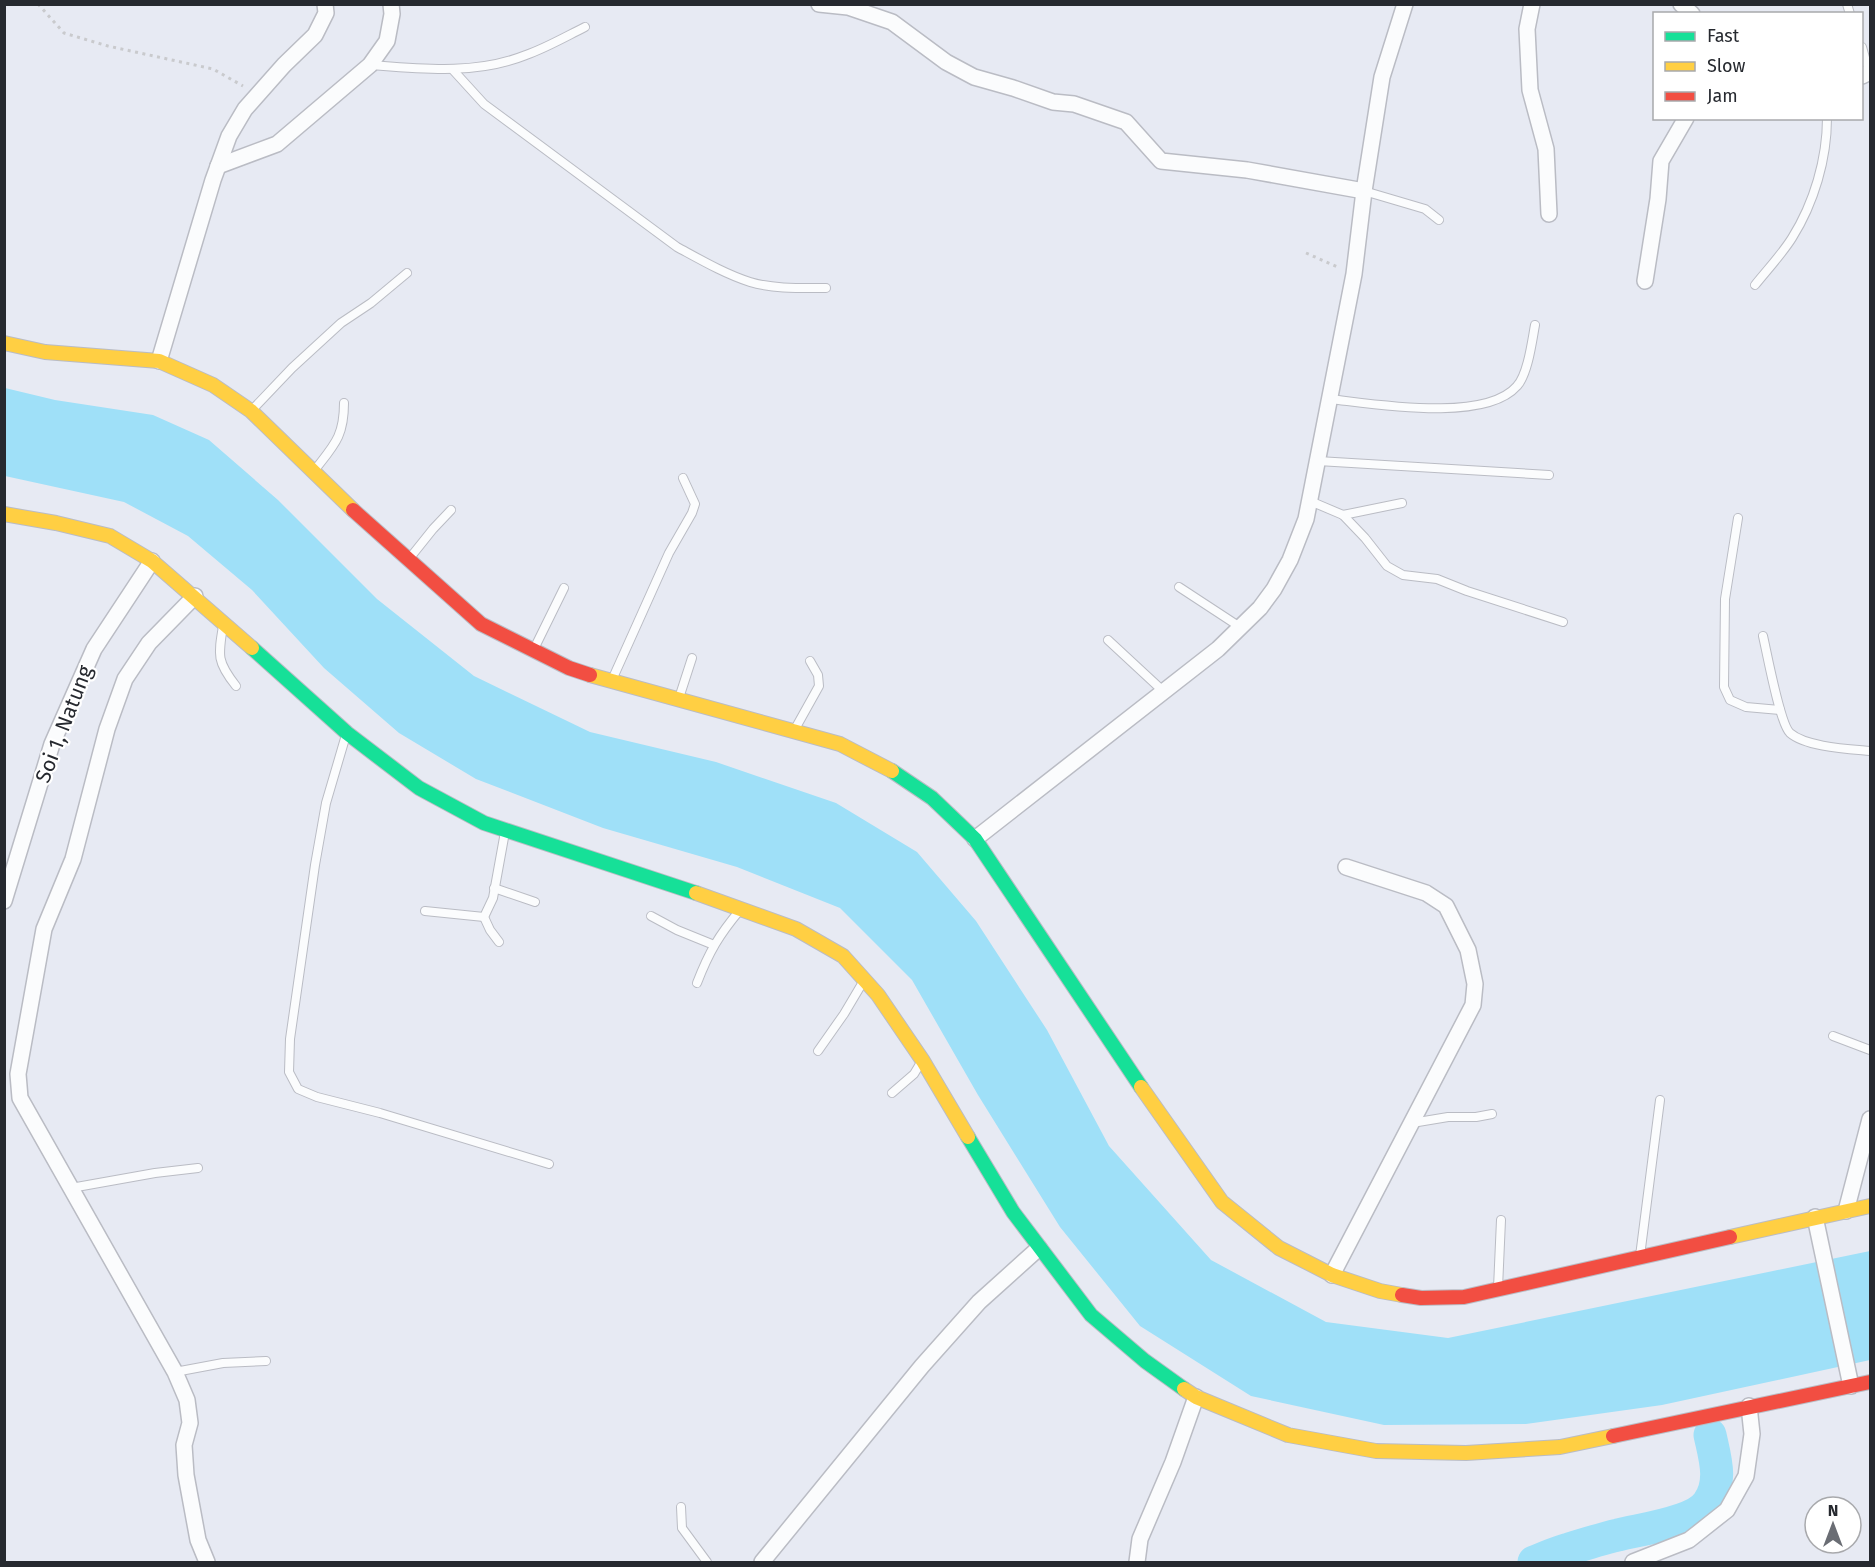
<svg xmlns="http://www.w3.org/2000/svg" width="1875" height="1567" font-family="'Fira Sans',sans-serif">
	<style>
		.water { fill: #9fe0f8 }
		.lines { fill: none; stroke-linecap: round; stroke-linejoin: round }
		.river { stroke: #9fe0f8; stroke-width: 33 }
		.lane-casing { stroke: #babcc4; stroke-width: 10 }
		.street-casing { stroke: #babcc4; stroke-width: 18 }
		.fast-casing { stroke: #babcc4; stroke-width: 16 }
		.slow-casing { stroke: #babcc4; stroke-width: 16 }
		.jam-casing { stroke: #babcc4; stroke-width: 16 }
		.path { stroke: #c9cacd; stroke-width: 3; stroke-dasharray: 3 4.5; stroke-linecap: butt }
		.lane { stroke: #fbfcfd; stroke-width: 8 }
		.street { stroke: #fbfcfd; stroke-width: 15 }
		.fast { stroke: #16e098; stroke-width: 14 }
		.slow { stroke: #ffcf43; stroke-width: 14 }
		.jam { stroke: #f24e42; stroke-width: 14 }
		.labels { text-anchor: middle; stroke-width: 4.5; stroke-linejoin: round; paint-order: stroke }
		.street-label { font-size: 21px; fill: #26292f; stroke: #fff }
	</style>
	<rect width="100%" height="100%" fill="#e7eaf3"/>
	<!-- water -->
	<path class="water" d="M5,388L55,400L153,415L209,440L278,500L377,599L474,676L590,732L716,762L836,803L917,852L976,921L1047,1030L1109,1146L1211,1260L1326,1322L1448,1338L1870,1251V1360L1662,1405L1526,1424L1384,1425L1251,1396L1140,1326L1060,1227L978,1095L912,980L840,908L737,867L603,828L476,779L399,733L324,668L252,590L188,536L124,502L5,476Z"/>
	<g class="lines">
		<!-- river -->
		<path class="river" d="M1534,1562C1545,1558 1557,1552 1569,1549C1585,1544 1601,1539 1618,1535C1641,1529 1695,1523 1708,1503C1723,1482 1715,1458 1710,1435"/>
		<defs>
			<g id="lane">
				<path d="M1847,4L1850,14"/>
				<path d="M1862,47L1869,72"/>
				<path d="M370,65C422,69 476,75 526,55C546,48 565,37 585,27"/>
				<path d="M453,70L484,104L677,247C701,260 725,274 750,282C773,289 802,288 826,288"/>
				<path d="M1364,191L1425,209L1439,220"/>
				<path d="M1755,285C1767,270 1782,254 1792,238C1814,203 1827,159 1827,118"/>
				<path d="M1330,399C1375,404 1485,423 1517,386C1528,374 1532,341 1535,325"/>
				<path d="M252,410L292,368L341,323L371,303L407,273"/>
				<path d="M1318,461L1549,475"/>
				<path d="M314,471C334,445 344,437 344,403"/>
				<path d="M1310,501L1343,515L1365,538L1387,566L1403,575L1437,579L1467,591L1563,622"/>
				<path d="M1343,515L1402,503"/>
				<path d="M1738,518L1725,599L1724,687L1730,700L1746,707L1780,710"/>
				<path d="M409,559L433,529L451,510"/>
				<path d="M1179,587L1240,627"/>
				<path d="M223,626C218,656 217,662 236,686"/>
				<path d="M1763,636C1767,653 1780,724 1790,733C1806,747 1849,749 1870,751"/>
				<path d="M1108,640L1163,691"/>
				<path d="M534,649L564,588"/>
				<path d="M612,680L669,553L692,513L695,504L683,478"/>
				<path d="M679,698L692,658"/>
				<path d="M795,729L819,686L818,675L810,661"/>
				<path d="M346,735L326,803L315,865L290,1039L289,1072L298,1089L317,1097L380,1113L549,1164"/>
				<path d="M494,888L535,902"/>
				<path d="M425,911L484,917L493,898L505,832"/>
				<path d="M651,916L677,930L714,945"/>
				<path d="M484,917L490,930L499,942"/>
				<path d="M697,983C709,952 719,935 740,910"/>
				<path d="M1833,1036L1870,1050"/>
				<path d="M818,1051L844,1014L863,982"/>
				<path d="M892,1093L914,1074L920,1064"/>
				<path d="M1412,1123L1448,1117H1476L1492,1114"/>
				<path d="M71,1188L155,1173L198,1168"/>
				<path d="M1640,1256L1660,1100"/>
				<path d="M1498,1288L1501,1220"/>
				<path d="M175,1372L223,1363L266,1361"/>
				<path d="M681,1507L682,1528L707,1562"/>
			</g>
			<g id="street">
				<path d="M819,4L848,7L892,22L946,62L974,77L1013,88L1053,102L1074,104L1126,122L1161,161L1247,170L1364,191"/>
				<path d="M1532,4L1527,29L1530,90L1546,149L1549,214"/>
				<path d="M1681,4L1692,14"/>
				<path d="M1862,76L1870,72"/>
				<path d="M218,166L277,144L370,65L387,41L392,14L391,4"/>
				<path d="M1645,281L1658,199L1661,161L1686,118"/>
				<path d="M159,361L213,180L229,136L245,109L284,65L315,35L326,13L325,4"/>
				<path d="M195,596L149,643L125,679L107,729L73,859L44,929L18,1074L20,1098L175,1372L187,1400L190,1423L184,1445L186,1475L198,1540L207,1562"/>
				<path d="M975,839L1218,649L1260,608L1274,589L1290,560L1306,519L1354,274L1364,191L1382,77L1405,4"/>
				<path d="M4,901L52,744L94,649L152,561"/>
				<path d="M1846,1211L1870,1119"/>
				<path d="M1815,1217L1851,1386"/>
				<path d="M1332,1275L1473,1005L1475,984L1468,950L1446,906L1426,893L1346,867"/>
				<path d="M762,1562L922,1366L979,1302L1039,1248"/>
				<path d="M1137,1562L1140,1539L1173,1462L1196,1397"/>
				<path d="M1633,1562L1689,1540L1727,1510L1746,1476L1752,1434L1749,1406"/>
			</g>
			<g id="fast">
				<path d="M252,648L347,733L419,788L484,823L696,893"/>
				<path d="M892,771L932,798L975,839L1141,1087"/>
				<path d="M968,1137L1013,1212L1091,1315L1145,1361L1184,1389"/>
			</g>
			<g id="slow">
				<path d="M4,343L45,352L159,361L213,385L251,411L353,510"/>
				<path d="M4,514L56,523L110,536L152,561L252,648"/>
				<path d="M590,675L840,744L892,771"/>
				<path d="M696,893L796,929L843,956L878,995L923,1061L968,1137"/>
				<path d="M1141,1087L1222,1202L1279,1248L1332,1275L1380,1291L1402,1295"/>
				<path d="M1730,1237L1870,1206"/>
				<path d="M1184,1389L1196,1397L1288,1435L1376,1451L1466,1453L1560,1447L1613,1436"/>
			</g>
			<g id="jam">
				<path d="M353,510L481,624L569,668L590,675"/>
				<path d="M1402,1295L1421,1298L1464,1297L1730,1237"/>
				<path d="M1613,1436L1870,1382"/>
			</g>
		</defs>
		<!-- lane casing -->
		<use href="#lane" class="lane-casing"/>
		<!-- street casing -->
		<use href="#street" class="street-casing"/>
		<!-- fast casing -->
		<use href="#fast" class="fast-casing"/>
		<!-- slow casing -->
		<use href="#slow" class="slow-casing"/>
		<!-- jam casing -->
		<use href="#jam" class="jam-casing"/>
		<!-- path -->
		<g class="path">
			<path d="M38,4L64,33L108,46L213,69L243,86"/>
			<path d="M1306,253L1340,268"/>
		</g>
		<!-- lane -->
		<use href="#lane" class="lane"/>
		<!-- street -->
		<use href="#street" class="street"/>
		<!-- fast -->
		<use href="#fast" class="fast"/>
		<!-- slow -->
		<use href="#slow" class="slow"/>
		<!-- jam -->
		<use href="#jam" class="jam"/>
	</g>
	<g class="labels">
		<!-- street labels -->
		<g class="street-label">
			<text transform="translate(64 724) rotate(-69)" y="7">Soi 1, Natung</text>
		</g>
	</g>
	<!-- border -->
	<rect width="1875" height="1567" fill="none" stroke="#26292f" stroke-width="12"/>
	<!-- legend -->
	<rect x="1653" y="12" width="210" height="108" fill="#ffffff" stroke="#a8a9ac" stroke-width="1.5"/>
	<rect x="1665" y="32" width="30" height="9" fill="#16e098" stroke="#a8a9ac" stroke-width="1.5"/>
	<text x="1707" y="42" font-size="18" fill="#26292f">Fast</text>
	<rect x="1665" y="62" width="30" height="9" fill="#ffcf43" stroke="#a8a9ac" stroke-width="1.5"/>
	<text x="1707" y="72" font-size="18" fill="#26292f">Slow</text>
	<rect x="1665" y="92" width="30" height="9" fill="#f24e42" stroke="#a8a9ac" stroke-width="1.5"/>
	<text x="1707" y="102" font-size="18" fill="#26292f">Jam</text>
	<!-- north arrow -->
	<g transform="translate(1833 1525)"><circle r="28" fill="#ffffff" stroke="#a8a9ac" stroke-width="1.5"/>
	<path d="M0-4.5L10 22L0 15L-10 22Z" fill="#6a6d74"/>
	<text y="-9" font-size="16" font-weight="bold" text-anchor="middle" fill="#26292f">N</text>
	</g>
</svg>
